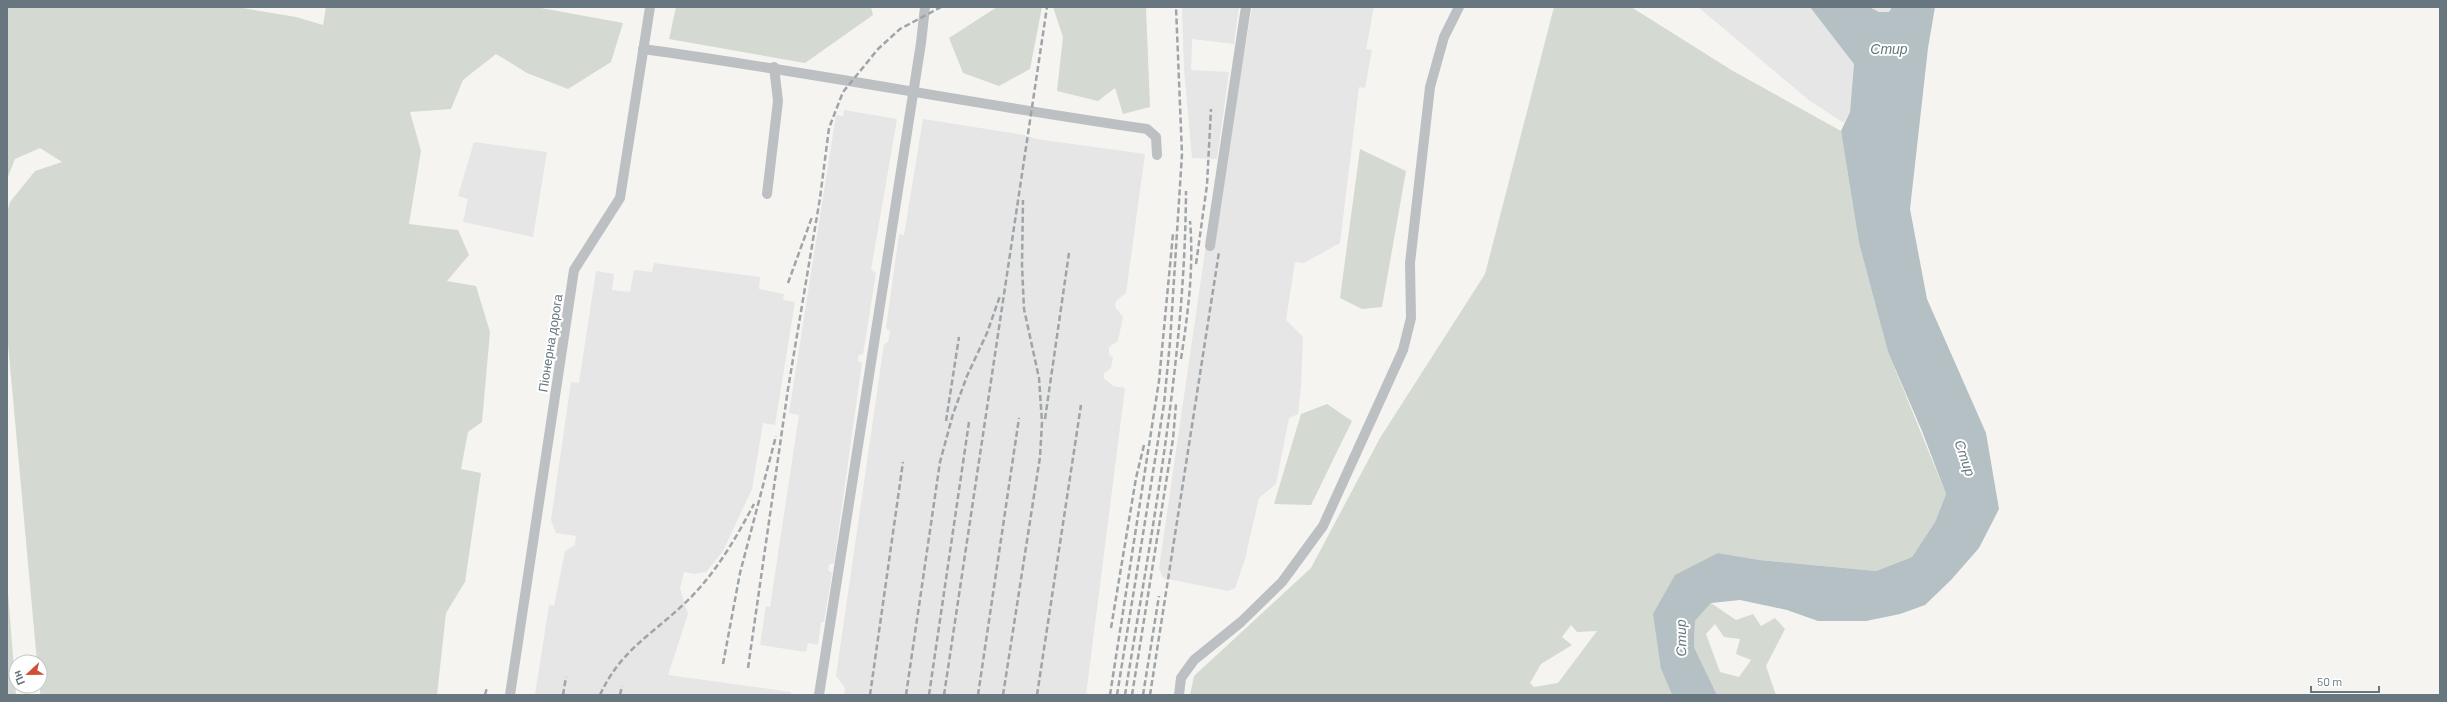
<svg xmlns="http://www.w3.org/2000/svg" width="2447" height="702" font-family="Barlow,sans-serif">
	<style>
		.built { fill: #e5e6e5 }
		.green { fill: #d4d9d1; fill-rule: evenodd }
		.water { fill: #b4c0c3 }
		.lines { fill: none; stroke-linecap: round; stroke-linejoin: round }
		.minor { stroke: #bcc0c3; stroke-width: 10 }
		.rail { stroke: #9ea4a8; stroke-width: 2.5; stroke-dasharray: 6 3; stroke-linecap: butt }
		.labels { text-anchor: middle; stroke-width: 4; stroke-linejoin: round; paint-order: stroke }
		.street-label { font-size: 13px; fill: #67767f; stroke: #fff }
		.water-label { font-size: 14px; font-style: italic; fill: #63777c; stroke: #fff }
	</style>
	<rect width="100%" height="100%" fill="#f5f4f1"/>
	<!-- built -->
	<g class="built">
		<path d="M1182,7H1239L1234,44L1192,39L1191,70L1229,72L1217,159L1192,158L1184,69Z"/>
		<path d="M1252,7H1374L1366,49L1372,50L1365,88L1359,87L1340,243L1304,263L1295,262L1286,320L1303,337L1301,385L1298,414L1289,418L1276,484L1259,498L1245,559L1235,588L1228,591L1163,578L1159,568L1206,245L1235,109Z"/>
		<path d="M1698,7H1892L1854,64L1850,112L1844,123L1810,101Z"/>
		<path d="M844,110L897,119L871,270L876,273L863,354L859,355L858,358V361L862,363L834,563L829,565L828,570L832,573L824,622H821L818,645L808,643L806,652L760,645L766,606L770,607L799,415L789,413L811,273L836,115L843,116Z"/>
		<path d="M923,119L1024,135L1036,139L1145,154L1126,293L1116,301L1115,307L1123,317L1118,341L1109,347V354L1113,358L1111,368L1104,373V378L1113,386L1125,388L1086,695H844L845,688L836,676L884,344L888,342L889,337L890,331L886,328L899,234L904,235Z"/>
		<path d="M474,142L547,152L533,237L463,222L468,199L458,196Z"/>
		<path d="M654,263L760,277L759,289L784,294L783,300L795,302L775,425L763,423L752,489L723,551L706,572L694,574L684,572L680,589L688,614L668,675L791,692V695H535L549,605L554,606L565,551L575,545L576,536L556,533L551,520L571,382L579,383L596,271L614,274L612,290L630,292L634,270L652,272Z"/>
	</g>
	<!-- green -->
	<g class="green">
		<path d="M7,7H237L296,17L323,25L326,7H520L541,8L623,23L611,62L568,89L527,73L496,54L463,80L451,109L410,112L421,151L409,224L458,230L469,255L447,281L476,286L490,332L482,422L468,432L461,469L481,473L465,582L446,613L437,695H40V662H37L7,333V212L10,202L35,171L62,162L40,148L15,159L7,179Z"/>
		<path d="M676,7H871L873,15L805,63L669,39Z"/>
		<path d="M997,7H1042L1030,69L999,86L963,73L949,38Z"/>
		<path d="M1053,7H1146L1150,107L1123,114L1115,88L1098,101L1057,91L1063,37Z"/>
		<path d="M1554,7H1631L1733,71L1841,131L1859,243L1888,352L1946,494L1935,522L1912,557L1876,571L1760,560L1718,553L1661,669L1672,695H1190L1194,676L1311,568L1380,438L1485,274ZM1571,625L1577,632L1597,631L1558,683L1534,687L1530,683L1541,664L1572,645L1562,637Z"/>
		<path d="M1360,149L1406,171L1382,307L1362,309L1340,298Z"/>
		<path d="M1327,404L1352,421L1311,505L1274,504L1301,414Z"/>
		<path d="M7,580L16,695H7Z"/>
		<path d="M1711,603L1736,620L1753,614L1761,626L1775,618L1785,629L1766,666L1776,695H1717L1694,647L1695,621ZM1715,624L1724,637L1740,639L1736,654L1751,660L1739,677L1720,672L1706,634Z"/>
	</g>
	<!-- water -->
	<path class="water" d="M1810,7H1869L1879,12H1889L1892,7H1935L1928,48L1910,209L1927,299L1986,433L1999,509L1979,548L1951,580L1925,605L1900,614L1866,621H1818L1787,610L1740,600L1711,603L1695,621L1694,647L1717,695H1672L1661,669L1653,614L1675,575L1718,553L1760,560L1876,571L1912,557L1935,522L1946,494L1922,431L1888,352L1859,243L1841,131L1850,112L1854,64Z"/>
	<g class="lines">
		<!-- minor -->
		<g class="minor">
			<path d="M643,49C811,72 978,105 1147,129L1156,137L1157,155"/>
			<path d="M767,194L778,101L774,67"/>
			<path d="M1210,246L1246,7"/>
			<path d="M510,695L574,270L620,198L650,7"/>
			<path d="M819,695L921,43L925,7"/>
			<path d="M1179,695L1181,678L1194,660L1241,622L1282,582L1323,526L1403,350L1411,318L1410,263L1430,87L1444,37L1459,7"/>
		</g>
		<!-- rail -->
		<g class="rail">
			<path d="M1196,264L1207,185L1211,109"/>
			<path d="M788,283L812,217"/>
			<path d="M1181,359C1188,313 1194,268 1190,221"/>
			<path d="M1045,419L1069,253"/>
			<path d="M946,421L959,337"/>
			<path d="M1111,628L1136,478L1144,445"/>
			<path d="M723,664L740,573L776,436"/>
			<path d="M748,668L788,389L820,198L829,128L843,92L878,49L900,29L941,7"/>
			<path d="M485,695L487,687"/>
			<path d="M563,695L566,677"/>
			<path d="M600,695C620,651 650,636 684,604C714,576 735,540 754,504"/>
			<path d="M620,695L622,686"/>
			<path d="M667,695V694"/>
			<path d="M870,695L903,462"/>
			<path d="M906,695L940,462L953,414L967,376L987,333L1000,296"/>
			<path d="M929,695L969,422"/>
			<path d="M944,695L1047,7"/>
			<path d="M978,695L1019,418"/>
			<path d="M1003,695L1040,457L1042,422L1039,378L1024,309L1022,265L1023,200"/>
			<path d="M1037,695L1081,405"/>
			<path d="M1110,695L1159,381L1173,234"/>
			<path d="M1117,695L1164,404L1170,342L1182,154L1176,7"/>
			<path d="M1125,695C1152,528 1185,361 1186,191"/>
			<path d="M1132,695L1173,439L1176,404"/>
			<path d="M1143,695L1159,596"/>
			<path d="M1150,695L1219,252"/>
		</g>
	</g>
	<g class="labels">
		<!-- street labels -->
		<g class="street-label">
			<text transform="translate(550 343) rotate(-81)" y="5">Піонерна дорога</text>
		</g>
		<!-- water labels -->
		<g class="water-label">
			<text x="1889" y="54">Стир</text>
			<text transform="translate(1965 458) rotate(71)" y="5">Стир</text>
			<text transform="translate(1681 638) rotate(-91)" y="5">Стир</text>
		</g>
	</g>
	<!-- border -->
	<rect width="2447" height="702" fill="none" stroke="#67767f" stroke-width="16"/>
	<!-- north arrow -->
	<g transform="translate(28 674) rotate(248)"><circle r="19" fill="#ffffff" stroke="#c2c8cc"/>
	<path d="M0-3L7 15L0 10L-7 15Z" fill="#d05036"/>
	<text y="-6" font-size="11" font-weight="bold" text-anchor="middle" fill="#67767f">Пн</text>
	</g>
	<!-- scale -->
	<path d="M2311 686v6h68v-6" fill="none" stroke="#67767f" stroke-width="2"/>
	<text x="2317" y="686" font-size="12" fill="#67767f" stroke="#ffffff" stroke-width="3" paint-order="stroke">50 m</text>
</svg>
